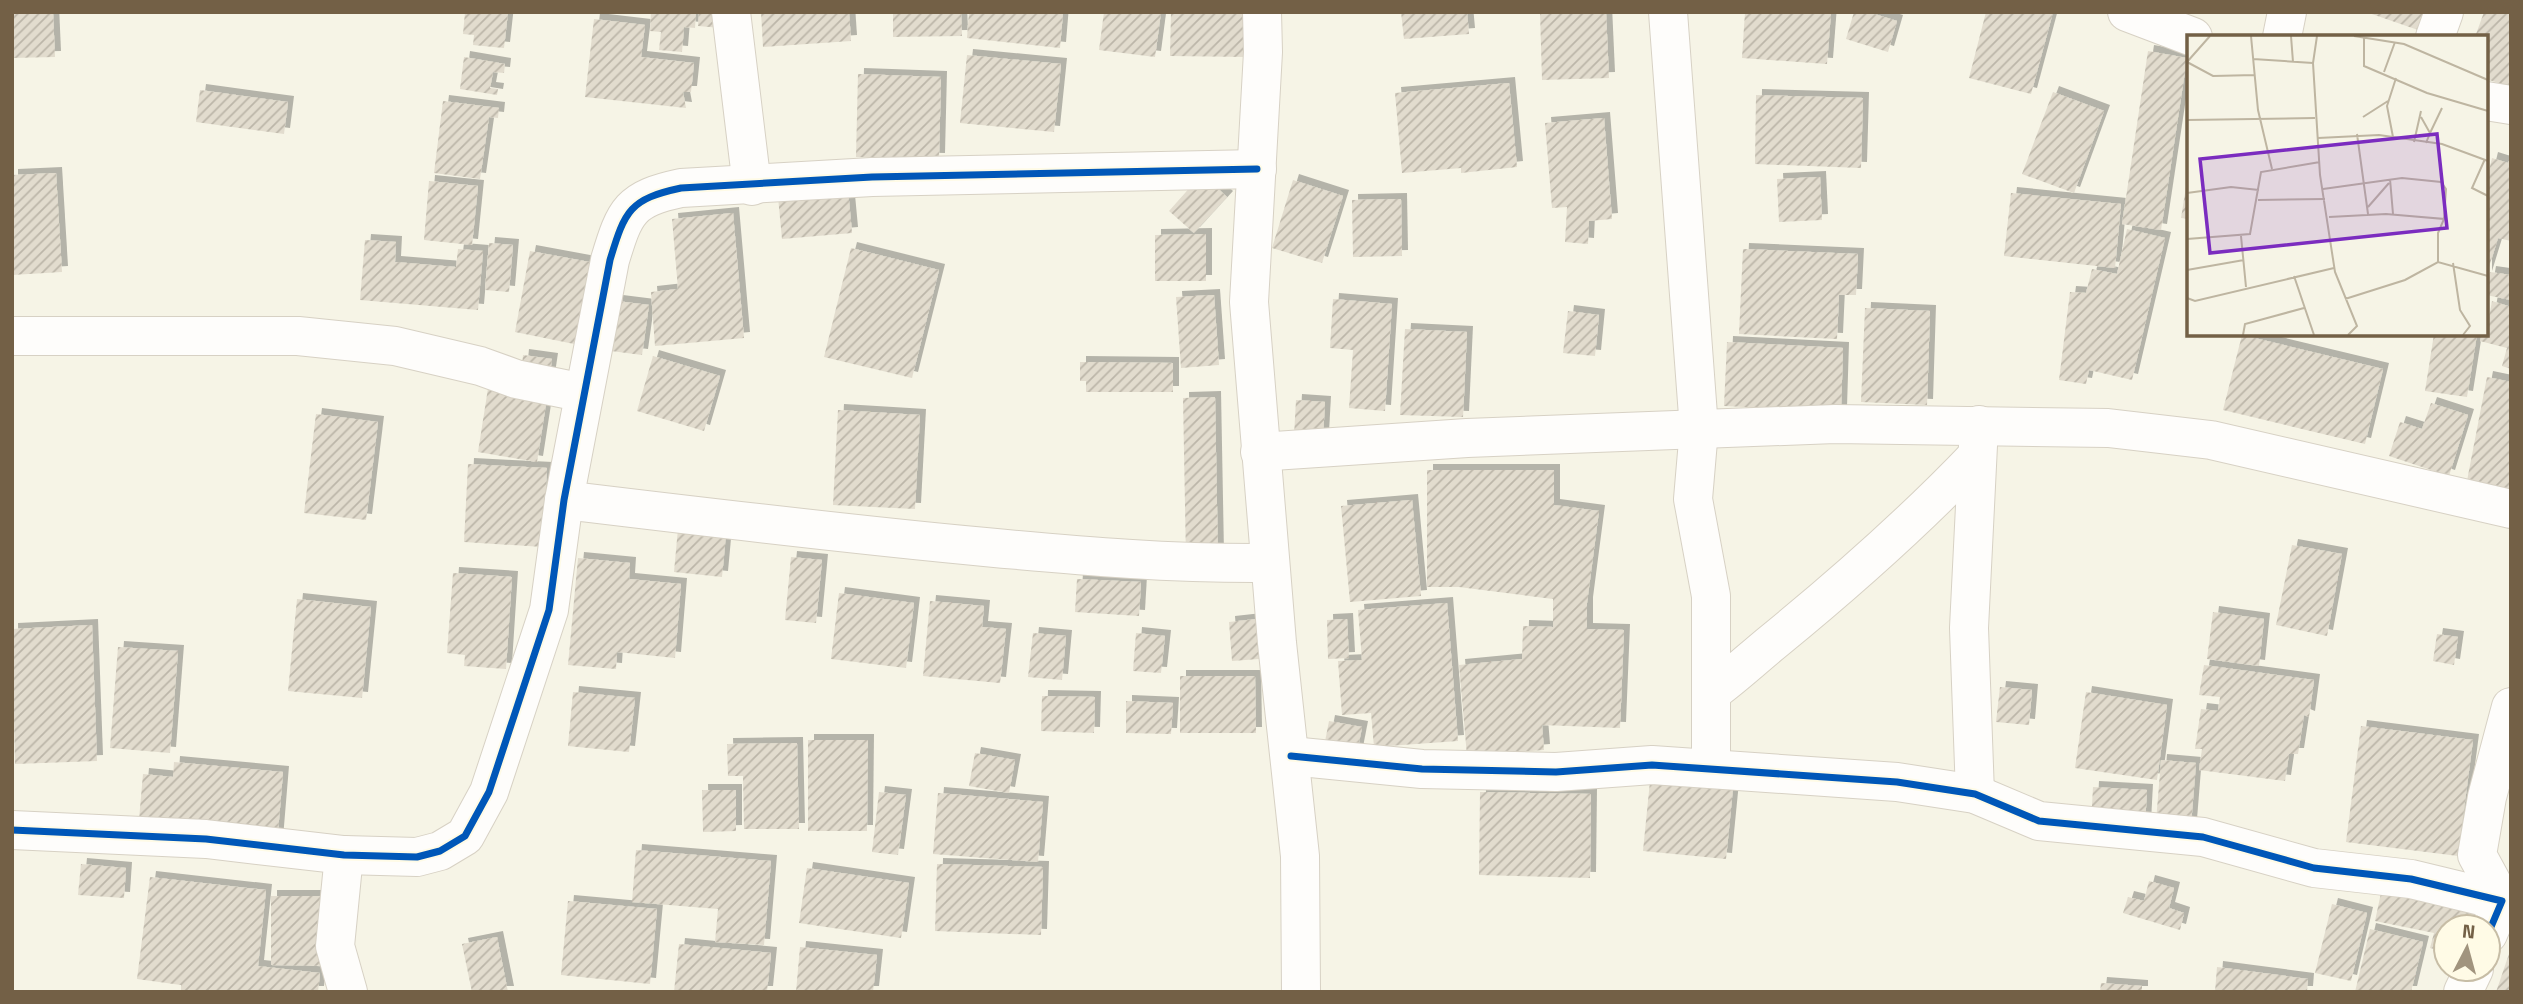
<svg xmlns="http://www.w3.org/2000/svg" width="2523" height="1004" font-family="'Titillium Web',sans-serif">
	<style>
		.building { fill: url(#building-hatch); filter: url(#shadow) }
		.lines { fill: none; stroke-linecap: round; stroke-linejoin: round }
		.street-casing { stroke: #d7d1c4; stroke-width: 40 }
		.street { stroke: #fefdfb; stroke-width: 38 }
		.cycleway-casing { stroke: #fffbe6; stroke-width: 11 }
		.cycleway { stroke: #0057b8; stroke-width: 7 }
		.inset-road { fill: none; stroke: #beb5a1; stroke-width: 2 }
		.view { fill: #7b2cbf; fill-opacity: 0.15; stroke: #7b2cbf; stroke-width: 3.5 }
		.inset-edge { fill: none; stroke: #736046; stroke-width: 3.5 }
	</style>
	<defs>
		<pattern id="building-hatch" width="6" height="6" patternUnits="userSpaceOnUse" patternTransform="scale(1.75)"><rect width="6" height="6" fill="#e2dcce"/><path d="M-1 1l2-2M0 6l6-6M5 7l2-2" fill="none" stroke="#bcb6a9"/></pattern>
		<filter id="shadow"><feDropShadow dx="6" dy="-6" stdDeviation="0" flood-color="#0004"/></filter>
	</defs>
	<rect width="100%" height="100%" fill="#f6f4e6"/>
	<!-- building -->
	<g class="building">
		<path d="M12,12H53L55,57L12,58Z"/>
		<path d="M465,12H508L504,48L473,45L474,35L463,34Z"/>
		<path d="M651,12H696L695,28L684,27L682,52L659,50L661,32L650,31Z"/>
		<path d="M699,12H722L721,28L698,26Z"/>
		<path d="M761,12H849L851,41L763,47Z"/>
		<path d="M893,12H961L962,36L893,37Z"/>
		<path d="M969,12H1063L1060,48L967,38Z"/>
		<path d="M1104,12H1161L1155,57L1099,50Z"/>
		<path d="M1171,12H1247L1246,57L1170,56Z"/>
		<path d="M1401,12H1467L1469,34L1404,39Z"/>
		<path d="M1540,12H1606L1609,78L1542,80Z"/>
		<path d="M1745,12H1831L1827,64L1742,58Z"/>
		<path d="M1854,12H1868L1897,21L1888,52L1846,39Z"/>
		<path d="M1986,12H2053L2031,94L1969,78Z"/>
		<path d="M2366,12H2424L2418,30Z"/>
		<path d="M2484,12H2511V87L2486,79V37H2475Z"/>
		<path d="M594,19L645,25L641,57L694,63L691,92H683L686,108L585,97Z"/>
		<path d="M2148,51L2187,58L2161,230L2122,224Z"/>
		<path d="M967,55L1061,64L1054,132L960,123Z"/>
		<path d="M464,57L505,64L504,73L493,72L490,88L498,89L497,95L460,89Z"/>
		<path d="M858,74L941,77L939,159L856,157Z"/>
		<path d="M1509,83L1517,167L1461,173V168L1402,173L1395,93Z"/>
		<path d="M200,90L288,102L284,134L196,122Z"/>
		<path d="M2053,92L2104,111L2074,193L2022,174Z"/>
		<path d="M1756,95L1863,98L1861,168L1755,164Z"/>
		<path d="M443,101L499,108L498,118L489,117L480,179L434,173Z"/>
		<path d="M1604,118L1612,219L1589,221L1588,244L1565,242L1567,207L1552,208L1545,123Z"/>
		<path d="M2511,157V241L2498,238L2486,277V183L2492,158L2508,163Z"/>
		<path d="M56,173L62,272L12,275V175Z"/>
		<path d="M1202,174L1227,197L1194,233L1169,211Z"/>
		<path d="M1820,177L1822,220L1779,222L1777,179Z"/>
		<path d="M1293,180L1343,196L1322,263L1272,248Z"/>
		<path d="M429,181L478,186L472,245L424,240Z"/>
		<path d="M2187,181H2189V219L2181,218Z"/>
		<path d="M848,190L852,233L782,239L778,197Z"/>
		<path d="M2011,193L2121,204L2115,268L2004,256Z"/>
		<path d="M1401,199L1402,256L1353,257L1352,200Z"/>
		<path d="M733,213L744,338L655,346L651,292L678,289L672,219Z"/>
		<path d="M2127,229L2165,238L2132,380L2089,370L2086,384L2059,380L2070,292L2086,293L2092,269L2117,274Z"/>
		<path d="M1206,234V281H1155V235Z"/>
		<path d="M365,240L396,242L395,262L456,267L458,249L483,251L478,310L360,300Z"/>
		<path d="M489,243L513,245L509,292L485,290Z"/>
		<path d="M851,248L939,270L912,378L824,357Z"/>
		<path d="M1743,249L1858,254L1856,295H1839L1837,339L1739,334Z"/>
		<path d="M530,251L595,263L579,345L515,332Z"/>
		<path d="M2490,272L2511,275V300L2486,295Z"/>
		<path d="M1214,295L1219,365L1181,368L1176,297Z"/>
		<path d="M1333,299L1392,304L1385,411L1349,408L1353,350L1330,348Z"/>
		<path d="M617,301L649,305L642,355L611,351Z"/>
		<path d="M2492,301L2511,307V369L2502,366L2507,348L2480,341L2482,334H2486Z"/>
		<path d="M1865,308L1930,311L1927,405L1861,402Z"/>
		<path d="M1568,311L1599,315L1595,356L1563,353Z"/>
		<path d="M1405,329L1467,332L1463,417L1400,415Z"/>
		<path d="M2434,334H2477L2467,397L2425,391Z"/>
		<path d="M2242,335L2383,369L2365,444L2223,410Z"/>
		<path d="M1727,342L1843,348L1841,412L1724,406Z"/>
		<path d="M523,355L552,359L549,379L521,376Z"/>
		<path d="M653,356L720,376L704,431L637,411Z"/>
		<path d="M1080,362L1173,363V392H1086V381H1080Z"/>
		<path d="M2487,377L2511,382V495L2466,486Z"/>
		<path d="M489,382L548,391L537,462L478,452Z"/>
		<path d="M1215,397L1218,559H1186L1183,398Z"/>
		<path d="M1296,400L1325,402L1323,438L1294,436Z"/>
		<path d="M2431,403L2468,415L2449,476L2389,456L2400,422L2422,429Z"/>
		<path d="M838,410L920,415L915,509L833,505Z"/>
		<path d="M316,414L378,422L366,520L304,513Z"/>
		<path d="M468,464L547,468L543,547L464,542Z"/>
		<path d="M1427,470H1554V505L1599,511L1587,603V629L1624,630L1620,728L1542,725L1544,750L1467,756L1459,665L1522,659L1523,626L1553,627V599L1459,587H1427Z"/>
		<path d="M1412,500L1421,596L1350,602L1341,506Z"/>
		<path d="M679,518L727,523L722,577L674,572Z"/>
		<path d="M2292,545L2342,554L2327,636L2276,625Z"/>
		<path d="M791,557L822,560L816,623L785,620Z"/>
		<path d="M578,558L630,563L629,579L681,584L675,658L617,652L616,669L568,665Z"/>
		<path d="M453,573L512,577L506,669L464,666L465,655L447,653Z"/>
		<path d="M1077,579L1141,582L1139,616L1075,612Z"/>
		<path d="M839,593L914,603L906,668L831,659Z"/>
		<path d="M297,599L371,607L362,698L288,691Z"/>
		<path d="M930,601L984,606L982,627L1006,629L1000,683L923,676Z"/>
		<path d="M1447,603L1458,741L1374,747L1371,713L1342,715L1338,661L1362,660L1358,610Z"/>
		<path d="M2213,612L2264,619L2259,666L2207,659Z"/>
		<path d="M1256,619L1259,659L1232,661L1229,622Z"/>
		<path d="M1347,619L1349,658L1328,659L1327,620Z"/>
		<path d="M92,625L97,761L15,764L12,629Z"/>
		<path d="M1033,633L1066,636L1062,680L1028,677Z"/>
		<path d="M1136,633L1165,636L1161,673L1133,671Z"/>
		<path d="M2437,634L2458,637L2454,665L2433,661Z"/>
		<path d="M118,647L178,651L170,753L110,748Z"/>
		<path d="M2204,665L2314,680L2309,717L2304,715L2298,754H2289L2285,781L2199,770L2202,749H2195L2201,709L2218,711L2220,697L2199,695Z"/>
		<path d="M1180,676H1255L1256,733H1180Z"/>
		<path d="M2000,687L2032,690L2029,725L1996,722Z"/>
		<path d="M573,692L635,698L629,752L568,746Z"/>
		<path d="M2086,692L2167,705L2157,780L2075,768Z"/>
		<path d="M1042,696L1095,697L1094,733L1041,731Z"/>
		<path d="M1126,701L1173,703L1171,734L1126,733Z"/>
		<path d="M1329,721L1362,727L1356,758L1323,752Z"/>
		<path d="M2361,726L2473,740L2458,856L2346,842Z"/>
		<path d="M808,740H868L867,831H808Z"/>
		<path d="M797,743L799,829H744L743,776H728L727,744Z"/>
		<path d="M975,753L1015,760L1009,793L969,786Z"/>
		<path d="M2161,760L2196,763L2191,825L2156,822Z"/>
		<path d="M174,762L283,772L277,844L138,831L143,774L173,777Z"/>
		<path d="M1650,781L1733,788L1726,859L1643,851Z"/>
		<path d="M2093,787L2147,790L2145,827L2091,824Z"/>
		<path d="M702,790H736V831L703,832Z"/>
		<path d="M879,792L906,795L898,855L872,852Z"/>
		<path d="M1480,792L1591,794L1590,878L1479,875Z"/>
		<path d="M938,793L1043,802L1038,862L933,854Z"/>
		<path d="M636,850L771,861L764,945L715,942L718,909L632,902Z"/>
		<path d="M81,864L126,868L124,898L78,895Z"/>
		<path d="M937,864L1043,867L1041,935L935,931Z"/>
		<path d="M807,868L909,883L901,938L799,923Z"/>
		<path d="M150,877L266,890L258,966L320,973L318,992H181V985L137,979Z"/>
		<path d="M2149,881L2174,888L2169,908L2184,913L2180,930L2123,913L2128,897L2144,901Z"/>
		<path d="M2382,888L2484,910L2481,927H2446V952L2430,948L2434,933L2375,921Z"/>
		<path d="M271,896H330L329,966L271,965Z"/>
		<path d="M568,901L657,909L650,984L561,975Z"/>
		<path d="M2332,904L2367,913L2351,981L2315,973Z"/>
		<path d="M2370,929L2423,942L2411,992H2355Z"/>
		<path d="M497,937L508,992H472L462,944Z"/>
		<path d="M679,944L771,953L767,992H674Z"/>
		<path d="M800,947L877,955L873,992H796Z"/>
		<path d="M2510,951L2511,992H2496Z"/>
		<path d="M2217,967L2308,979L2307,992H2215Z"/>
		<path d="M2101,983L2142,986V992H2100Z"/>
	</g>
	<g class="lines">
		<defs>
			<g id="street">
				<path d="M731,12L752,186"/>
				<path d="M1262,12L1263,52L1249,302L1277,643L1300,856L1301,992"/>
				<path d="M1668,12L1699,429L1693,499L1711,596V769"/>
				<path d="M2127,12L2193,37"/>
				<path d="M2282,37L2287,12"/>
				<path d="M2435,37L2444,12"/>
				<path d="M2486,101L2511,105"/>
				<path d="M12,336H298L395,346L480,366L516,379L584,393"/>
				<path d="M1260,452L1467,438L1835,424L2108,428L2211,440L2511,509"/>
				<path d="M564,500C705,517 844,534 985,547C1082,556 1173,564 1270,563"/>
				<path d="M1712,692C1734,676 1753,658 1774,641C1845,583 1914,522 1977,456"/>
				<path d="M1291,756L1422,769L1556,772L1652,765L1897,782L1975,794L2039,821L2203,837L2314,868L2411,879L2502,901L2488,934"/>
				<path d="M1975,794L1969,628L1979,425"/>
				<path d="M12,830L206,839L344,855L417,857L440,851L465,836L489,792L549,610L564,500L610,260C625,210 630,199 681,188L872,177L1257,169"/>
				<path d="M344,855L335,946L348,992"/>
				<path d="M2502,901L2477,855L2487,797L2511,707"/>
				<path d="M2463,992L2474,969"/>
			</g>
		</defs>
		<!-- street casing -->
		<use href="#street" class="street-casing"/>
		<!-- street -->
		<use href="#street" class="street"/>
		<defs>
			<g id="cycleway">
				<path d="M1291,756L1422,769L1556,772L1652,765L1897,782L1975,794L2039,821L2203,837L2314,868L2411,879L2502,901L2488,934"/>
				<path d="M12,830L206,839L344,855L417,857L440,851L465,836L489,792L549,610L564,500L610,260C625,210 630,199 681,188L872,177L1257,169"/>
			</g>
		</defs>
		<!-- cycleway casing -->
		<use href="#cycleway" class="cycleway-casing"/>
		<!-- cycleway -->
		<use href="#cycleway" class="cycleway"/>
	</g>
	<!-- overview -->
	<g transform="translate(2187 35)">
		<rect width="301" height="301" fill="#f6f4e6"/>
		<path class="inset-road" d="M64,1L71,75L85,134M104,1L106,27M130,1L126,28L133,140L148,237L170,291L161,300M167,1L217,9L301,45M177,2V31L240,58L301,76M66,24L126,28M0,27L26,41L68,40M0,27L23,1M197,37L208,7M176,82L201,66M234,82L243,98L239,108M0,85L128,83M243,98L255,73M170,99L181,179M206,102L200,71L209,43M131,103L192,100L255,109L301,126M227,107L234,76M298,124L285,153L301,161M203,144L206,179M136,154L215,143L254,147L259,154L257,184M0,158L44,152L72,155M71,165L138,164M181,172L202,148M142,182L199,179L257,184L251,198V227M54,201L59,252M0,204L63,199L74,137L133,127M266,228L273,275L283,291L276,300M0,235L57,225M107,241L127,300M0,263L8,266L147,233M158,264L218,245L251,227L301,241M56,300L58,289L117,273"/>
		<path class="view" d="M250,99L260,193L23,218L13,124Z"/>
		<rect width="301" height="301" class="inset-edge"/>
	</g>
	<!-- border -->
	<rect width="2523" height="1004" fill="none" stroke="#736046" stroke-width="28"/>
	<!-- north arrow -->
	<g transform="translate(2467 948) rotate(6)"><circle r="33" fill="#fffbe6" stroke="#c7bda6" stroke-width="2"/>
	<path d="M0-5L12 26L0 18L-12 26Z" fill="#a1947e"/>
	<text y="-10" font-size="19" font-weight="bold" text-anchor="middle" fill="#736046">N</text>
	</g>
</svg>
